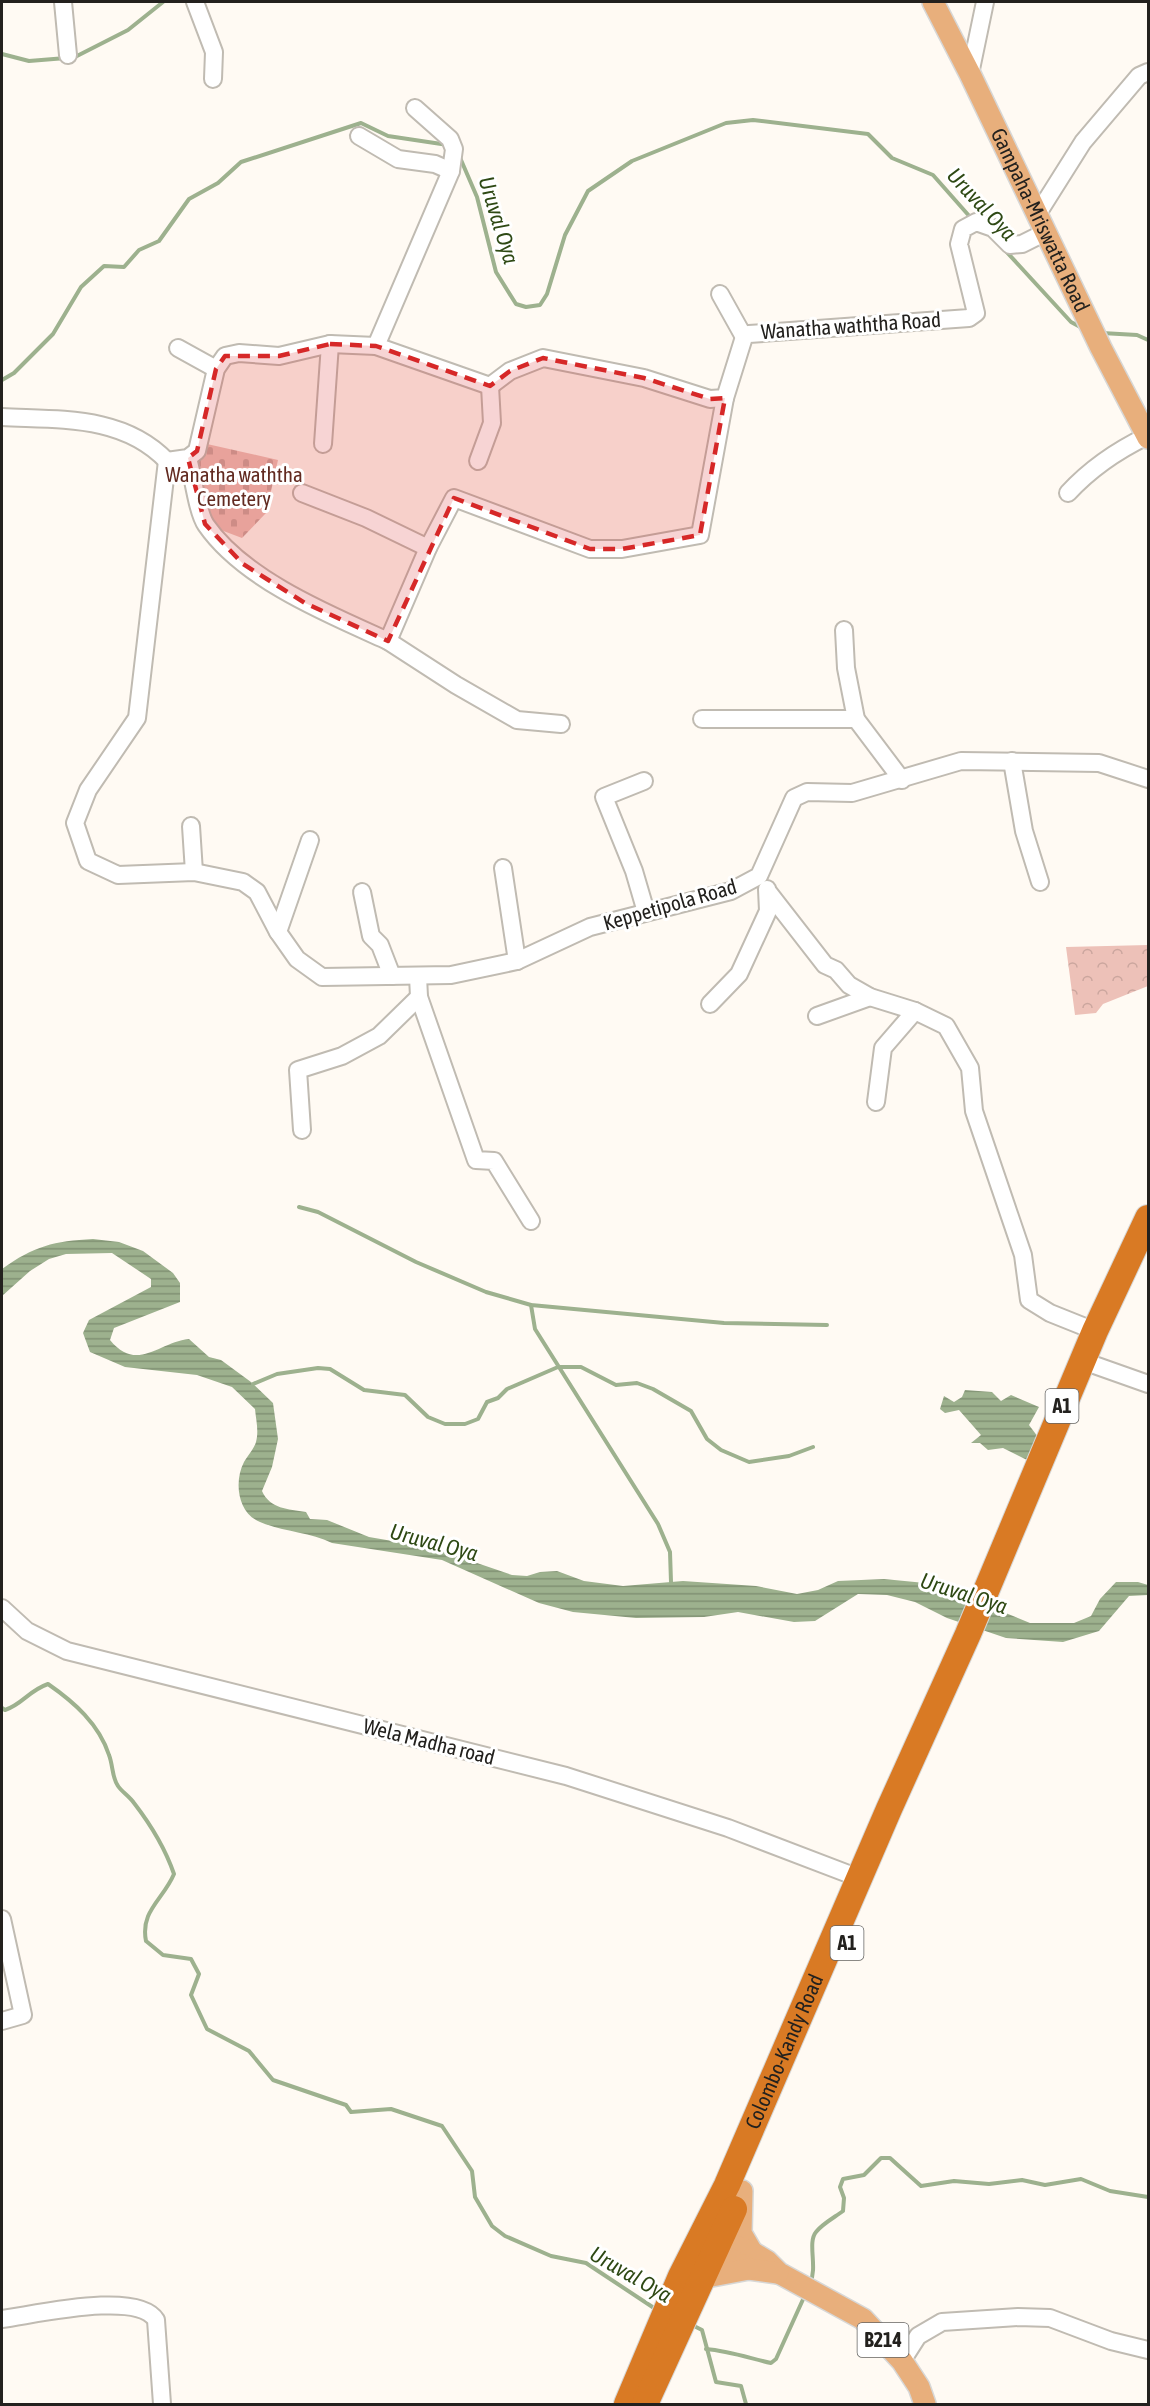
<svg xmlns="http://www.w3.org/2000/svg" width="1150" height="2406" font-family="'Asap Condensed',sans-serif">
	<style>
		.cemetery { fill: url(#cemetery-stones) }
		.park { fill: url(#park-crowns) }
		.water { fill: url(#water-rules) }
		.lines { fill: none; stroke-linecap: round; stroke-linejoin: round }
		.stream { stroke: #9db18e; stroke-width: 4 }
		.minor-casing { stroke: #c0bbb2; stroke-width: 20 }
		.major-casing { stroke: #d7d7d6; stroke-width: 24 }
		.highway-casing { stroke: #d7d7d6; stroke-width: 28 }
		.minor { stroke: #fff; stroke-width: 16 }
		.major { stroke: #e8af7c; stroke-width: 21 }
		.highway { stroke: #d97a24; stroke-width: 26 }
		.marked { fill: #d62828; fill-opacity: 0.2; stroke: #d62828; stroke-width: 4.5; stroke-dasharray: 12 8; stroke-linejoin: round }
		.labels { text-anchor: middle; stroke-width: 6; stroke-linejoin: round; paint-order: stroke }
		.shield { fill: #fff; stroke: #656462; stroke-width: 1.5 }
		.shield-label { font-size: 20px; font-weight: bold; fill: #23211e }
		.street-label { font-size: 21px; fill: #23211e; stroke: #fff }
		.park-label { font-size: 21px; fill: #622a20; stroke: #fff }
		.water-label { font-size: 22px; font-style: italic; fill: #2e4914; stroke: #fff }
	</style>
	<defs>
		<pattern id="cemetery-stones" width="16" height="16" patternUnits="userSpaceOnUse" patternTransform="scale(1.5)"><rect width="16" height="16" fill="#edc1b8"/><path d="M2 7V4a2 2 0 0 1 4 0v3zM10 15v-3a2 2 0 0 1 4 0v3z" fill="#cba69e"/></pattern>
		<pattern id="park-crowns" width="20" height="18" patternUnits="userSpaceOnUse" patternTransform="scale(1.5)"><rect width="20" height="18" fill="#edc1b8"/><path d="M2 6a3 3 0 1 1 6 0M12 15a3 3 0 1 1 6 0" fill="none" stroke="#cba69e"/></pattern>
		<pattern id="water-rules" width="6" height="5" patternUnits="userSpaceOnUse" patternTransform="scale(1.5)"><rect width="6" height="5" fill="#9db18e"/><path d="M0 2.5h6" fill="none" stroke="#809073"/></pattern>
	</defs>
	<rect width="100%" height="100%" fill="#fffaf3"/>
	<!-- cemetery -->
	<path class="cemetery" d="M207,444L278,460L266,513L242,538L205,524L188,458Z"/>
	<!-- park -->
	<path class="park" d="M1148,945V986L1103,1004L1096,1013L1075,1015L1066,947Z"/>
	<!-- water -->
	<g class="water">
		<path d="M93,1239L119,1242L143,1251L173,1273L180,1283V1302L114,1328L110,1340C137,1373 159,1342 189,1339L209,1357L221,1360L251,1382L273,1403L278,1439L272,1467L262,1491C270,1509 288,1509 306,1512L310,1519L327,1520L369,1537L433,1548L512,1575L527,1576L540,1572L557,1571L584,1581L623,1586L683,1581L756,1586L797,1594L818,1590L838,1581L884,1579L925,1583L949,1590L1030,1623H1074L1091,1616L1100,1599L1116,1582H1138L1148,1585V1595L1129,1596L1099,1631L1063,1642L1006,1638L947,1618L915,1602L887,1595L858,1594L815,1621L794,1622L738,1612L704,1617L636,1618L573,1612L539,1603L442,1560L332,1543C309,1532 284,1532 260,1522C237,1513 234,1481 244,1462C248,1455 254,1449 256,1442C259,1431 256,1420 255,1409L232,1387L197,1375L125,1367L90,1352L83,1333L89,1320L151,1287V1279L112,1253L66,1254L49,1259L30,1271L2,1296V1269C34,1246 54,1241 93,1239Z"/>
		<path d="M965,1390L992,1392L1001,1401L1011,1395L1039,1407L1029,1425L1041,1441L1031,1462L1003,1448L988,1450L980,1443H971L981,1435L959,1410L945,1413L940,1409L944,1396L954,1402L962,1397Z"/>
	</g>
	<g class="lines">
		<!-- stream -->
		<g class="stream">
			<path d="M2,54L29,61L66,58"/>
			<path d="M73,58L128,30L163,2"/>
			<path d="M458,153L477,197L496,272L516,304L526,307L540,305L547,294L565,235L588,191L632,161L726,123L753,120L868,134L892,158L933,175L971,218"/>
			<path d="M1003,248L1071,322L1084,329"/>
			<path d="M1102,333L1137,335L1148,340"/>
			<path d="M2,380L14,373L53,334L81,287L104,266L124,267L139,250L159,241L189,199L218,183L241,162L361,123L388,136L448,145"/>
			<path d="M299,1207L318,1212L416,1262L486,1292L531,1305L724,1323L827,1325"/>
			<path d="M531,1305L535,1329L658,1524L670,1552L671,1582"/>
			<path d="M253,1384L277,1374L318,1368L330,1369L364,1390L405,1395L428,1417L445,1424H465L478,1419L487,1402L498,1398L507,1389L558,1367H581L616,1385L637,1383L653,1389L691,1411L707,1439L721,1450L749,1462L789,1456L813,1447"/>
			<path d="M2,1708L5,1710C23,1704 28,1691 48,1684C74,1702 99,1724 109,1755C113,1765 112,1778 118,1786C122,1792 129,1796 134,1803C151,1825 165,1848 174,1874C163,1900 140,1911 146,1941L163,1955L191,1959L199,1974L191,1995L207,2029L249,2051L273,2080L346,2105L351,2112L391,2109L442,2126L472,2171L475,2197L492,2226L505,2236L551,2256L586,2263L657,2310"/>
			<path d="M810,2283C818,2267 807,2243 816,2232C822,2224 835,2217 843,2211L844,2198L840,2187L843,2179L864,2175L881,2158H890L921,2186L954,2181L989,2184L1022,2180L1045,2185L1081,2179L1110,2191L1148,2197"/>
			<path d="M692,2325L702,2330L716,2382L741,2386L746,2404"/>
			<path d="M706,2349C729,2351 749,2358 771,2363L776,2359L805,2295"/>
		</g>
		<defs>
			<g id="minor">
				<path d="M63,2L68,55"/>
				<path d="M195,2L214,52L213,79"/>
				<path d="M970,74L985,2"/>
				<path d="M359,136L398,159L435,164L451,171"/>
				<path d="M1037,215L1083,142L1139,76L1148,72"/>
				<path d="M1044,233L1022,244L1010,245L993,228L976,222L963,229L959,244L976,313L969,318L749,334L744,337L725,398L710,399L644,378L543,358L510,371L490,386L376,346L330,344L279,356L239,353L225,356L216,369L197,451L188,458L167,461L137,718L88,790L75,823L88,861L118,875L194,872L243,882L257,892L278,932L297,959L322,977L451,975L517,961L590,927L731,891L759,876L794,798L807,792L852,793L961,761L1099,763L1148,779"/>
				<path d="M720,294L744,337"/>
				<path d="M376,346L451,171L454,149L450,139L415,108"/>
				<path d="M178,348L216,369"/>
				<path d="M2,417C60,420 123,415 167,461"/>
				<path d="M323,444L330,344"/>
				<path d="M188,458C193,475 197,512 206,525C244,580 330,615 388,641"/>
				<path d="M478,461L492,423L490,386"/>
				<path d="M302,493L366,518L428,548"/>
				<path d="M1068,493C1091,468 1116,451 1147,436"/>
				<path d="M844,630L846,668L856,719L902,780"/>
				<path d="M702,719H856"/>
				<path d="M561,724L517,720L456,685L388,641L428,548L454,498L590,549H622L700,535L725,398"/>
				<path d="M1012,761L1024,831L1040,882"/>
				<path d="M644,781L604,797L634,871L646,912"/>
				<path d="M191,826L194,872"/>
				<path d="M503,868L517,961"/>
				<path d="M362,892L371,936L380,945L392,976"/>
				<path d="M769,893L825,965L836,970L849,985L870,997L915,1011L946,1026L970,1068L974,1111L1023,1255L1029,1300L1050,1313L1095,1331"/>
				<path d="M278,932L310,840"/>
				<path d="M418,976L419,997L476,1160L494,1161L531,1221"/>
				<path d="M710,1004L739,974L768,911L767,889"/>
				<path d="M817,1016L870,997"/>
				<path d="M876,1102L883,1048L915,1011"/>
				<path d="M302,1130L298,1070L342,1056L379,1036L419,997"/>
				<path d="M1083,1361L1148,1384"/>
				<path d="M2,1608L27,1631L67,1651L566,1776L728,1828L859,1878"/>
				<path d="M2,1919L23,2015L2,2021"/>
				<path d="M2,2319C34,2315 138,2290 156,2320L162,2404"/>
				<path d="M902,2361L918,2336L942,2322L1018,2317L1050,2318L1111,2341L1148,2350"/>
			</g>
			<g id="major">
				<path id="s1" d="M933,2L970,74L1101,348L1148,438"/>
				<path d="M742,2191L741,2233L752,2252"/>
				<path d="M705,2234L752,2252L767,2261L779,2273L863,2319L902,2361L919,2387L925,2404"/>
				<path d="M718,2252L749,2269L778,2273"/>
				<path d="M701,2278L749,2269"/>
			</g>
			<g id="highway">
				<path id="s2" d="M627,2404L681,2276L727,2185L889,1809L968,1634L1095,1331L1148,1218"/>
				<path d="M645,2404L734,2209"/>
			</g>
		</defs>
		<!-- minor casing -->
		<use href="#minor" class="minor-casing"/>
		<!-- major casing -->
		<use href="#major" class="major-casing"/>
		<!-- highway casing -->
		<use href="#highway" class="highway-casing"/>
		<!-- minor -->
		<use href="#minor" class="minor"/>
		<!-- major -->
		<use href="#major" class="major"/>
		<!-- highway -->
		<use href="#highway" class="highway"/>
	</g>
	<!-- marked area -->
	<path class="marked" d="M330,344L376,346L490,386L510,371L543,358L644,378L710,399L725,398L700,535L622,549H590L454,498L388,641L305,603L243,564L205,524L188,458L197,451L216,369L225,356H279Z"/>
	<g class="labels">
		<!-- shield labels -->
		<g class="shield">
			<rect x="1045.5" y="1389" width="33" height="34" rx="4.5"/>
			<rect x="830.5" y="1926" width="33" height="34" rx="4.5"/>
			<rect x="857.5" y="2323" width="51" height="34" rx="4.5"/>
		</g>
		<g class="shield-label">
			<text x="1062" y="1413">A1</text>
			<text x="847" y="1950">A1</text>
			<text x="883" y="2347">B214</text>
		</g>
		<!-- street labels -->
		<g class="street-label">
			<text dy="7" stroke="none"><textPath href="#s1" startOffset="243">Gampaha-Mriswatta Road</textPath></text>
			<text transform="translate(851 326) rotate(-4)" y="7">Wanatha waththa Road</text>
			<text transform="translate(670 905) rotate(-16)" y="7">Keppetipola Road</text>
			<text transform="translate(429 1742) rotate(14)" y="7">Wela Madha road</text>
			<text dy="7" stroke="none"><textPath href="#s2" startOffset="386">Colombo-Kandy Road</textPath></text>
		</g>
		<!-- park labels -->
		<g class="park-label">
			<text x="234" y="482">Wanatha waththa<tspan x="234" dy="24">Cemetery</tspan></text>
		</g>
		<!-- water labels -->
		<g class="water-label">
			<text transform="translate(982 204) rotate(47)" y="8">Uruval Oya</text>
			<text transform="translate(499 220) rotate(73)" y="8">Uruval Oya</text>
			<text transform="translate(434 1542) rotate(15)" y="8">Uruval Oya</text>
			<text transform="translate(964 1593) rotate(18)" y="8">Uruval Oya</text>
			<text transform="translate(631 2274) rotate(30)" y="8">Uruval Oya</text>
		</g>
	</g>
	<!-- border -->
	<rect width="1150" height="2406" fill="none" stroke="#23211e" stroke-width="6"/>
</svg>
